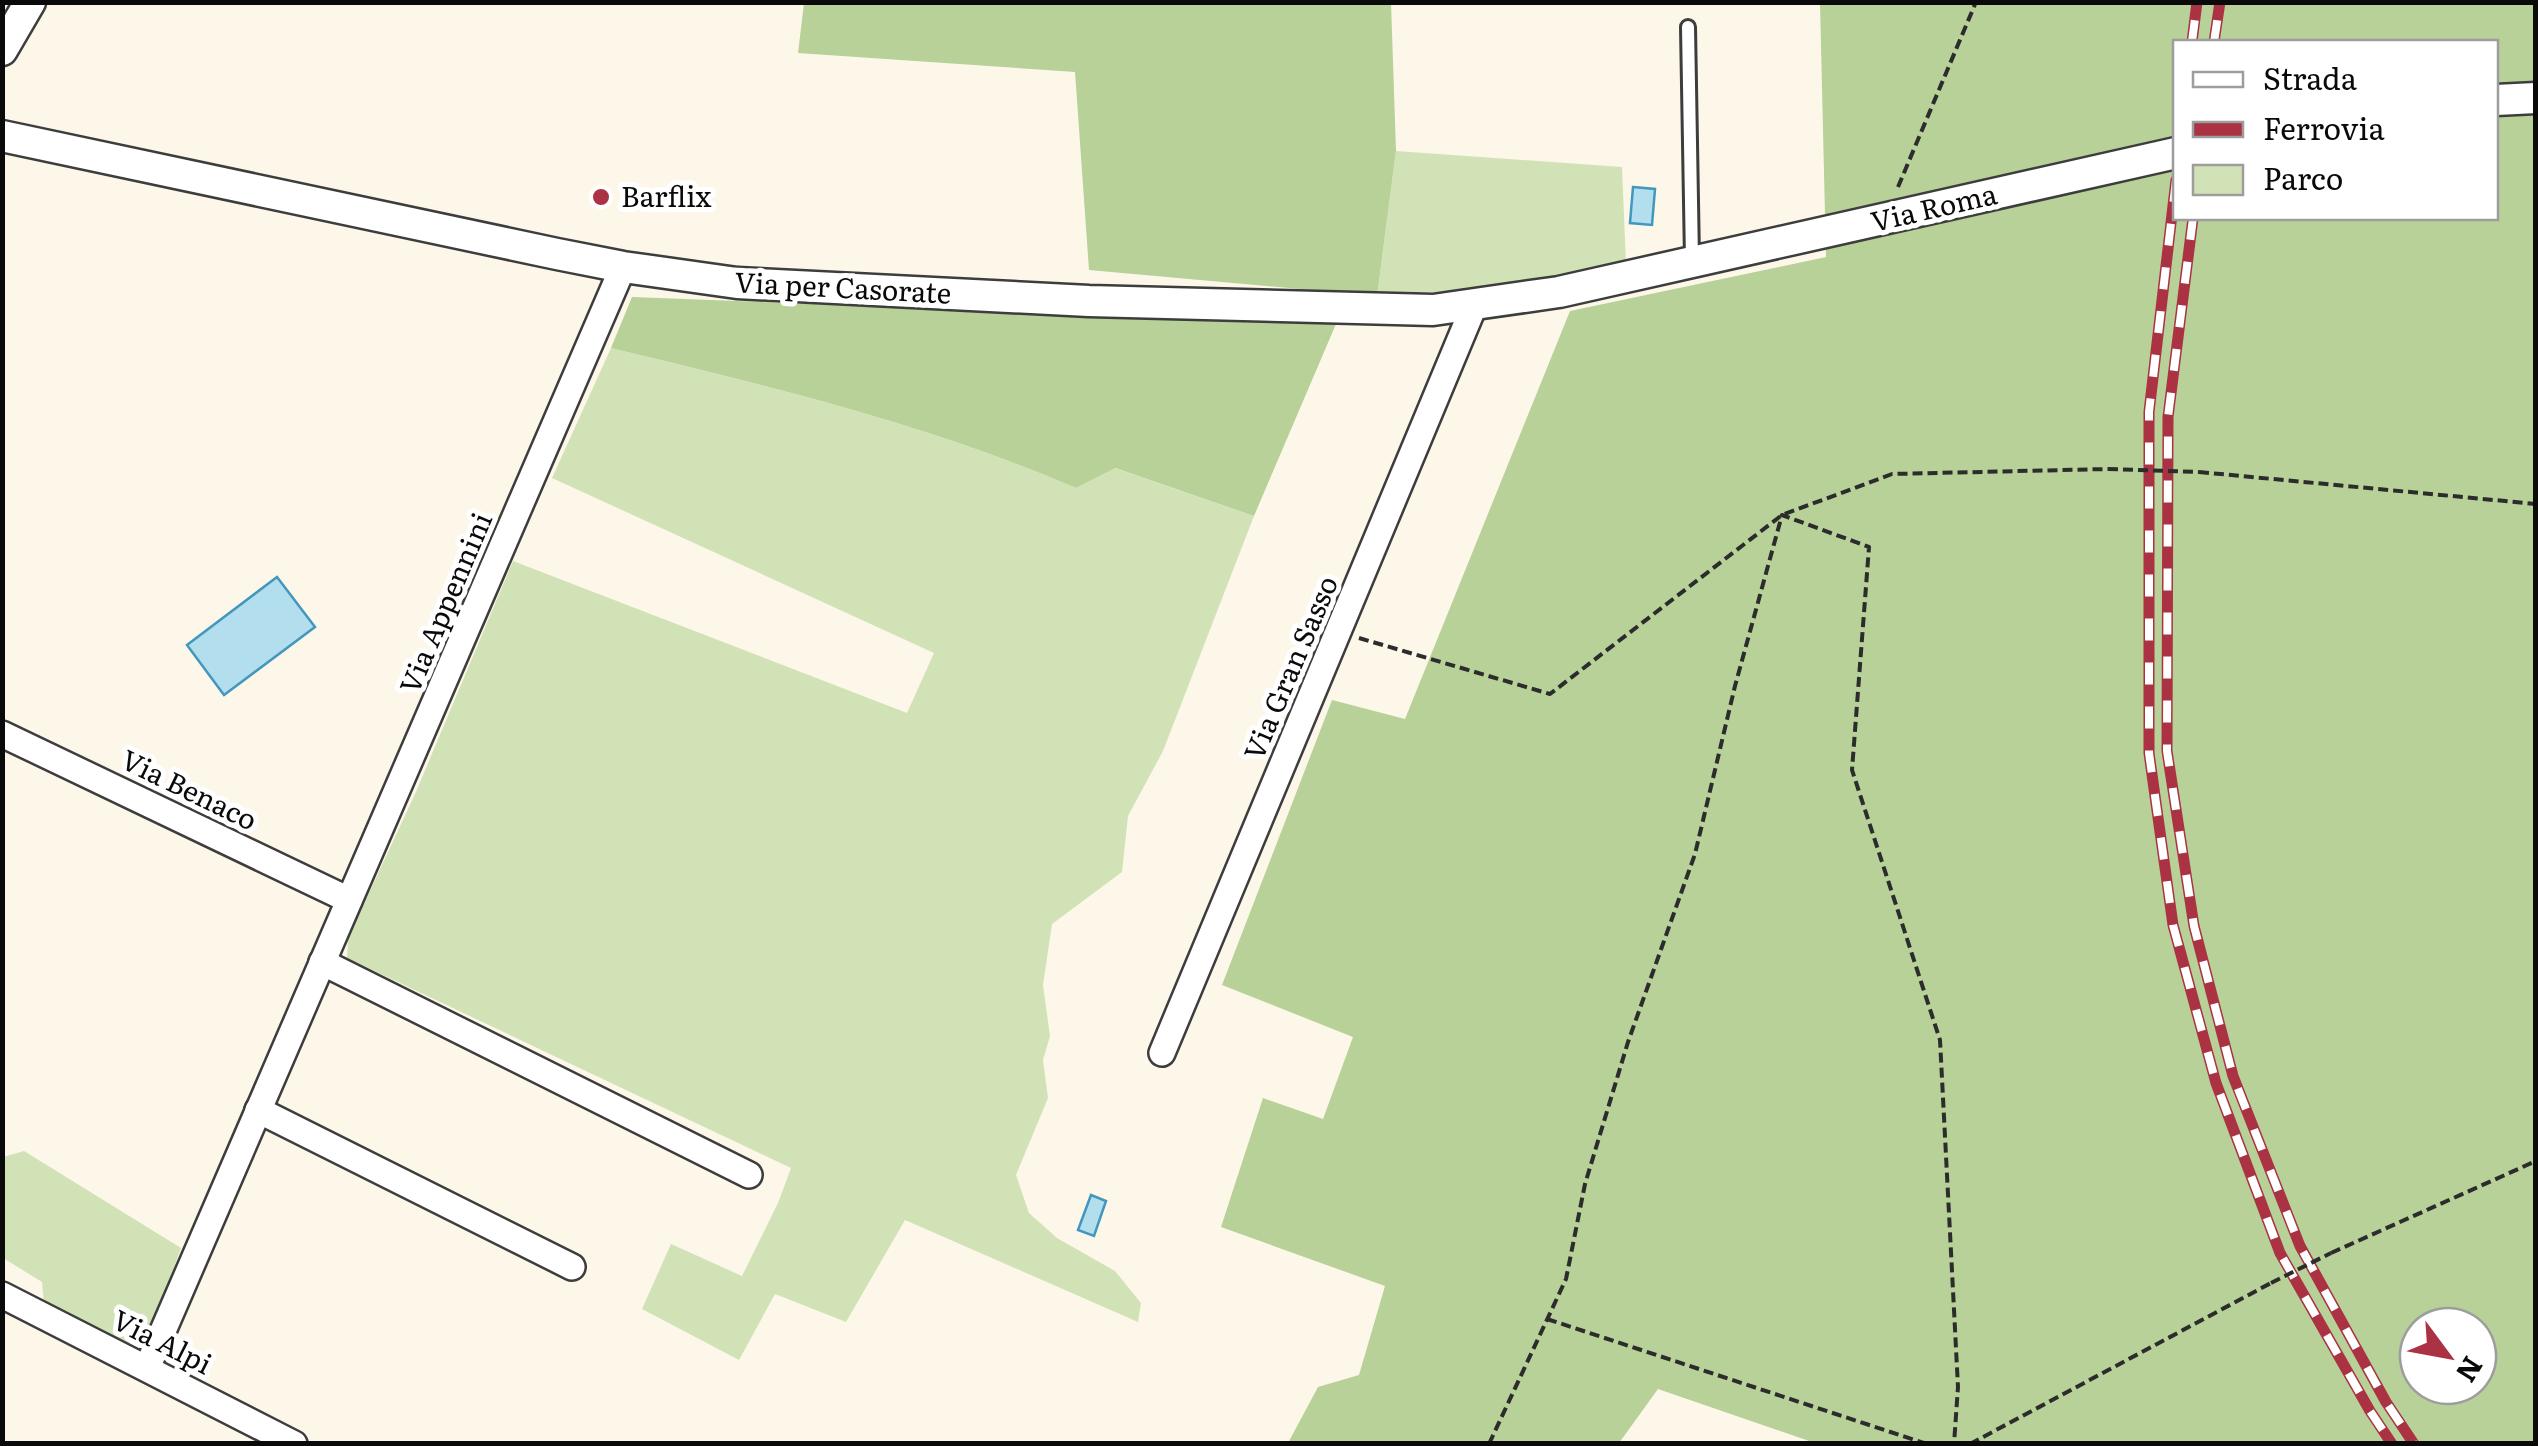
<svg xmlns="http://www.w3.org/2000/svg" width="2538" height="1446" font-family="Literata,serif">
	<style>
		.green { fill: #d2e2b7 }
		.forest { fill: #b7d198; fill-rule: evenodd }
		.water { fill: #b3deee; stroke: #4297bd; stroke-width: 2.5 }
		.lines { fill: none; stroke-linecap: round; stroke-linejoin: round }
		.service-casing { stroke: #3d3d3d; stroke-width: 18 }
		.minor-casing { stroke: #3d3d3d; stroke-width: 30 }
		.tertiary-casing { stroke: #3d3d3d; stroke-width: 35 }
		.path { stroke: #2c2c2c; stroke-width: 4; stroke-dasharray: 10 5; stroke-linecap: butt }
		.service { stroke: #fff; stroke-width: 12 }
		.minor { stroke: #fff; stroke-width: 25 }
		.tertiary { stroke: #fff; stroke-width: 30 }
		.rail-casing { stroke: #aa3243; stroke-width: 11 }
		.rail { stroke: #fff; stroke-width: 8; stroke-dasharray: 22; stroke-linecap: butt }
		.path-bridge { stroke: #2c2c2c; stroke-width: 4; stroke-dasharray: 10 5; stroke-linecap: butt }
		.poi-dot { fill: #aa3243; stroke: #fff; stroke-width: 4 }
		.labels { text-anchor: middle; stroke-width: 10; stroke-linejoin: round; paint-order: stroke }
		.poi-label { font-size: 28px; fill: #0a0a0a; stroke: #fff; text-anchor: start }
		.street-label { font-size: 28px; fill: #0a0a0a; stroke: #fff }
	</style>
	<rect width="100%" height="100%" fill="#fdf7e9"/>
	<!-- green -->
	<g class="green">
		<path d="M1396,151L1622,167L1626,265L1465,290L1377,296Z"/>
		<path d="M611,348C768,386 927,424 1076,488L1114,468L1254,516L1163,751L1128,816L1122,872L1052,924L1043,985L1050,1036L1043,1060L1048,1098L1016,1175L1029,1213L1057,1238L1115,1271L1141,1303L1138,1322L905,1220L846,1322L775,1294L739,1360L642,1309L671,1244L742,1276L778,1203L791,1168L347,958L348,938L415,794L513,561L907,713L934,653L552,478Z"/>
		<path d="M24,1151L181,1248L155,1320L144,1337L128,1344L44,1304L42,1282L3,1258V1157Z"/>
	</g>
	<!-- forest -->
	<g class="forest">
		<path d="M804,3H1391L1396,151L1377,296L1089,270L1075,72L798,53Z"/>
		<path d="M1820,3H2535V1443H1815L1658,1389L1619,1443H1288L1318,1387L1359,1375L1385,1286L1221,1227L1263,1098L1323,1119L1353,1037L1222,985L1332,700L1405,719L1570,311L1826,257ZM2176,42H2496V218H2176ZM2418,1326H2478V1386H2418Z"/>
		<path d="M632,297L1336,324L1254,516L1115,468L1076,488C927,424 768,386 611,348Z"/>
	</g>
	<!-- water -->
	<g class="water">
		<path d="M1633,187L1655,189L1652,225L1630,223Z"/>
		<path d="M277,577L315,627L224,695L187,645Z"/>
		<path d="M1091,1195L1106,1201L1094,1236L1078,1230Z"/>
	</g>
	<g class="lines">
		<defs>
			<path id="service" d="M1688,27L1692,259"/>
			<g id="minor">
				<path d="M2,734L349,900"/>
				<path d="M322,962L749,1175"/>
				<path d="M1162,1053L1474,306"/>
				<path d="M258,1110L572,1267"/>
				<path d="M2,1295L294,1444"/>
				<path d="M147,1368L623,267"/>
			</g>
			<g id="tertiary">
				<path d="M2,50L30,2"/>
				<path d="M2496,100L2536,98"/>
				<path d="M2,136L557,254L623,267L737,283L1089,301L1433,310L1559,292L2176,153"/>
			</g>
		</defs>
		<!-- service casing -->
		<use href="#service" class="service-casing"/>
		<!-- minor casing -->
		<use href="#minor" class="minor-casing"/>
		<!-- tertiary casing -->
		<use href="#tertiary" class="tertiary-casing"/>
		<!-- path -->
		<g class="path">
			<path d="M1898,187L1976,2"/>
			<path d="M2199,472L2536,504"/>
			<path d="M1359,638L1550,694L1782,515L1892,474L2108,469"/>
			<path d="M2331,1253L2536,1161"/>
			<path d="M1547,1319L1927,1444"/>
			<path d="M1489,1444L1566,1279L1585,1184L1628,1042L1695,854L1735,686L1782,515L1869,547L1852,770L1940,1040L1958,1387L1954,1444"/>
			<path d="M1970,1444L2271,1283"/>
		</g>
		<!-- service -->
		<use href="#service" class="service"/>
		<!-- minor -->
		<use href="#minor" class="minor"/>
		<!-- tertiary -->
		<use href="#tertiary" class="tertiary"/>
		<defs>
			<g id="rail">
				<path d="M2192,42L2197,2"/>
				<path d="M2214,42L2220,2"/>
				<path d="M2176,180L2149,412V753L2173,925L2216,1083L2280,1253L2370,1411L2392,1444"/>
				<path d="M2193,218L2168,417L2167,751L2194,926L2233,1076L2300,1246L2386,1402L2414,1444"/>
			</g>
		</defs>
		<!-- rail casing -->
		<use href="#rail" class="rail-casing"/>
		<!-- rail -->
		<use href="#rail" class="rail"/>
		<!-- path-bridge -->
		<g class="path-bridge">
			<path d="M2108,469L2199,472"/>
			<path d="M2271,1283L2331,1253"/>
		</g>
	</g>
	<!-- markers -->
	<circle class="poi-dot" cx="601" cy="197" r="10"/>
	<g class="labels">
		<!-- poi labels -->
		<g class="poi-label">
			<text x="621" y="207">Barflix</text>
		</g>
		<!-- street labels -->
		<g class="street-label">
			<text transform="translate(1934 208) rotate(-13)" y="10">Via Roma</text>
			<text transform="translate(843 288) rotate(3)" y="10">Via per Casorate</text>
			<text transform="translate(446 603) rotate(-67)" y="10">Via Appennini</text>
			<text transform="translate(1291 668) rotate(-67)" y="10">Via Gran Sasso</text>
			<text transform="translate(189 790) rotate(26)" y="10">Via Benaco</text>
			<text transform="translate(162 1342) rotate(27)" y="10">Via Alpi</text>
		</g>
	</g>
	<!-- border -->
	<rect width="2538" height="1446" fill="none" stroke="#0a0a0a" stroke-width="10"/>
	<!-- legend -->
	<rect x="2173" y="40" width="325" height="180" fill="#ffffff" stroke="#9d9d9d" stroke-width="2.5"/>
	<rect x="2193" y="72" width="50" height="15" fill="#ffffff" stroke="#9d9d9d" stroke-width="2.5"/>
	<text x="2263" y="90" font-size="30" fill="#0a0a0a">Strada</text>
	<rect x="2193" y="122" width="50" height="15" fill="#aa3243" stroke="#9d9d9d" stroke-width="2.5"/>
	<text x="2263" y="140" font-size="30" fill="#0a0a0a">Ferrovia</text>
	<rect x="2193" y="165" width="50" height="30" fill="#d2e2b7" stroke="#9d9d9d" stroke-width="2.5"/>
	<text x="2263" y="190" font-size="30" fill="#0a0a0a">Parco</text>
	<!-- north arrow -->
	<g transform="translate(2448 1356) rotate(122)"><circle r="48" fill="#ffffff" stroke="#9d9d9d" stroke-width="2.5"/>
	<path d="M0-8L18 38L0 25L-18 38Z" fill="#aa3243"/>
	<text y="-15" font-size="28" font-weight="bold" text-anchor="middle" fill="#0a0a0a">N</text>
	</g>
</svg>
